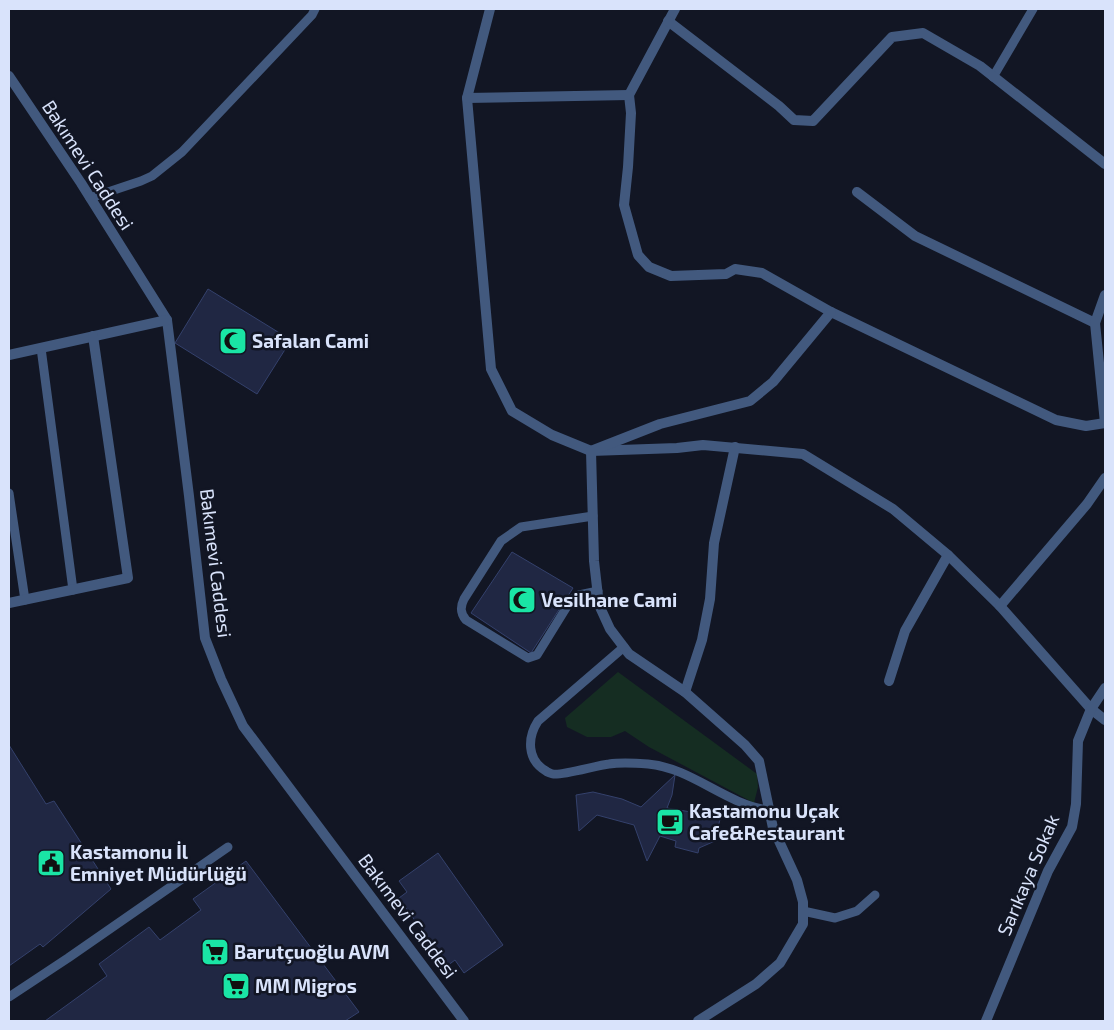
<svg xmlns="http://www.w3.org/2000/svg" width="1114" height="1030" font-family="'Exo 2',sans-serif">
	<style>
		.green { fill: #152d22 }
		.building { fill: #202743; stroke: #34416c }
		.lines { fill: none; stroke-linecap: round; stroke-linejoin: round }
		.service { stroke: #42597e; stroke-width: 9 }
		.minor { stroke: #42597e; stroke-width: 10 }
		.labels { text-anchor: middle; stroke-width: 5; stroke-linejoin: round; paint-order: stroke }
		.street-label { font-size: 19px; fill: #d9e3fb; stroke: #121624 }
		.poi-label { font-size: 19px; font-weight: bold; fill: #d9e3fb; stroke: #121624; text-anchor: start }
	</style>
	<rect width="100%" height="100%" fill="#121624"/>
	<!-- green -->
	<path class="green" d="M618,672L757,774L758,787L754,803L649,747L625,731L611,737H587L567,727L565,718Z"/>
	<!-- building -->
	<g class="building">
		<path d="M208,289L291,340L257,394L175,343Z"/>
		<path d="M512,552L573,588L531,653L471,613Z"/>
		<path d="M9,745L46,804L54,801L111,889L43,947L40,944L9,966Z"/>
		<path d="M675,775L672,795L667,808L691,812L723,806L715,841L699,848L698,853L675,847L676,841L660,836L647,861L634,825L597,815L579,831L576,795L593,792L622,799L641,807Z"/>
		<path d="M438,853L503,945L464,973L455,960L447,966L399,898L407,892L399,881Z"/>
		<path d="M246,861L359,1012L345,1021H45L107,976L99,964L149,927L160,940L201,910L193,899Z"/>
	</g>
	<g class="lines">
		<!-- service -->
		<g class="service">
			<path d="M993,77L1033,9"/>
			<path d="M90,198L141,181L152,176L182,152L312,15L315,9"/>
			<path d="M41,348L73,590"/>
			<path d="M9,493L25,600"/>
			<path d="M593,516L521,527L501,541L464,599C460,607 460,613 466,620L528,658L537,655L571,600L579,595L598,591"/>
			<path d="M624,647L538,721C527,738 527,760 546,771C547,772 552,774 553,774C561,776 598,765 609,764C622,762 635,763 648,764C692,768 725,804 768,810"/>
			<path d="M803,911L835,918L857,911L875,895"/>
			<path d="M9,997L68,958L228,847"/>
		</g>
		<!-- minor -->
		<g class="minor">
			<path d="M490,9L467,98L491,369L512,411L552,435L591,451L677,448L703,445L803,454L893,509L948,555L1000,606L1091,709L1105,720"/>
			<path d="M675,9L629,95L631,113L628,167L624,205L638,255L649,267L671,276L726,274L735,269L762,273L831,312L1056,420L1086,426L1105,423"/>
			<path d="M668,21L779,106L794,120L813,121L892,37L923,33L980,66L1105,164"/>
			<path d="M9,76L81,183L167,320L189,496L205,638L221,679L243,726L464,1021"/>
			<path d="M467,98L629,95"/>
			<path d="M857,192L915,236L1095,323"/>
			<path d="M1105,295L1095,323L1105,423"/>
			<path d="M9,355L167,320"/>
			<path d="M9,603L128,578L93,336"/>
			<path d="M1000,606L1087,504L1105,478"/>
			<path d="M889,681L905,631L948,555"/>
			<path d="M685,692L702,640L710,599L714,543L735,447"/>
			<path d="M698,1021L756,984L780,963L803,924V902L797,880L773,828L759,761L745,745L685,692L629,654L610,629L599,605L594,561L591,451L660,424L750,401L773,382L831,312"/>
			<path d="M986,1021L1048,871L1072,827L1076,804L1078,741L1091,709L1105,688"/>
		</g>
	</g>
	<!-- icons -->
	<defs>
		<symbol id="mosque-square" viewBox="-11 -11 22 22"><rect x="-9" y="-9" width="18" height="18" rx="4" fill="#1ae5a5" stroke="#121624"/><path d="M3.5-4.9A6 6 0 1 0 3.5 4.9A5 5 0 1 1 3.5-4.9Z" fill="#111"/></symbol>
		<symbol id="cafe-square" viewBox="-11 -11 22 22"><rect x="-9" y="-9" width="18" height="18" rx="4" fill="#1ae5a5" stroke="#121624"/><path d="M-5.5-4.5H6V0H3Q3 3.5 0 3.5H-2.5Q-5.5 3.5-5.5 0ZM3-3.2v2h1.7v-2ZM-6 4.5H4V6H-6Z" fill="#111"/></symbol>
		<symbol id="civic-square" viewBox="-11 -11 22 22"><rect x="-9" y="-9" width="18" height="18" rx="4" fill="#1ae5a5" stroke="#121624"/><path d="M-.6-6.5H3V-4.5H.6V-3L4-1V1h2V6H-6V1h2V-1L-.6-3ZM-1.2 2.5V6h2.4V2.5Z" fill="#111"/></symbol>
		<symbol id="supermarket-square" viewBox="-11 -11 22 22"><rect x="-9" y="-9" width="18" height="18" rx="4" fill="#1ae5a5" stroke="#121624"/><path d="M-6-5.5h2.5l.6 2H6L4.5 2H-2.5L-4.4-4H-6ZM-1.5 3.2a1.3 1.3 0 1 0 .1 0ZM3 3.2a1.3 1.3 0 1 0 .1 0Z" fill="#111"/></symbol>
	</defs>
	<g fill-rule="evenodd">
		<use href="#mosque-square" x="217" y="325" width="32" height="32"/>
		<use href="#mosque-square" x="506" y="584" width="32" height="32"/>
		<use href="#cafe-square" x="654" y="806" width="32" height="32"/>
		<use href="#civic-square" x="35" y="847" width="32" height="32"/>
		<use href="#supermarket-square" x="199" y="936" width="32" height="32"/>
		<use href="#supermarket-square" x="220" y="970" width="32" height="32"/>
	</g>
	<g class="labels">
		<!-- street labels -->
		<g class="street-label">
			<text transform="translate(88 165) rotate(57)" y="7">Bakımevi Caddesi</text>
			<text transform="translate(216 563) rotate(83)" y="7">Bakımevi Caddesi</text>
			<text transform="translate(1028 875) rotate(-67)" y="7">Sarıkaya Sokak</text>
			<text transform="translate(408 916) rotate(53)" y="7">Bakımevi Caddesi</text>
		</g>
		<!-- poi labels -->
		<g class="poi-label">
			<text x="252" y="348">Safalan Cami</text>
			<text x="541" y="607">Vesilhane Cami</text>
			<text x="689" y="818">Kastamonu Uçak<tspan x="689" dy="22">Cafe&amp;Restaurant</tspan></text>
			<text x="70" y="859">Kastamonu İl<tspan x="70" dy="22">Emniyet Müdürlüğü</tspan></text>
			<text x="234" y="959">Barutçuoğlu AVM</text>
			<text x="255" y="993">MM Migros</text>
		</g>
	</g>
	<!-- border -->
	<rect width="1114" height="1030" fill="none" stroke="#d9e3fb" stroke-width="20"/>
</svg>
